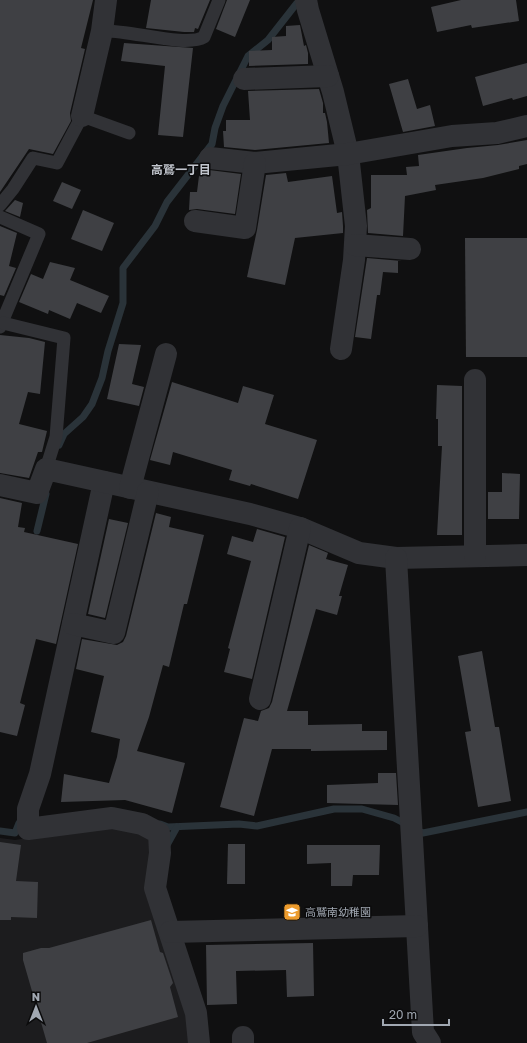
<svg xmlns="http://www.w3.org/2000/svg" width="527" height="1043" font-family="'Golos Text','Noto Sans JP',sans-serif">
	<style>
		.built { fill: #1c1c1e }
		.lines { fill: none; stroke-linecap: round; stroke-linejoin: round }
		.stream { stroke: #2a3339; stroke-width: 7 }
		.building { fill: #3f4044 }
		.service { stroke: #313236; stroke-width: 13 }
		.minor { stroke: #313236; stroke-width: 22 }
		.labels { text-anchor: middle; stroke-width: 3; stroke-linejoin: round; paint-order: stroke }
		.poi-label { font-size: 11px; fill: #a1a8b2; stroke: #0b0b0c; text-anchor: start }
		.neighbourhood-label { font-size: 12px; font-weight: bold; fill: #c2c6ce; stroke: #0b0b0c }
	</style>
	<rect width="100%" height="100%" fill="#101011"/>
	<!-- built -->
	<path class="built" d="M115,824L156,841L192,1043H0V838L15,840Z"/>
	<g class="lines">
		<!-- stream -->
		<g class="stream">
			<path d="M59,445L64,434L83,417L92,404L102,378L108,351L123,303V268L155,226L167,202L212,144L215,128L223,106L248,56L268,40L297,3L302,0"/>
			<path d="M37,531L46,494"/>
			<path d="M160,824L168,827L239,824L257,826L334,809H362L394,818L423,833L527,812"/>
			<path d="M0,831L15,833L19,823H23"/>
			<path d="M167,845L177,827"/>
		</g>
	</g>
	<!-- building -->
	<g class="building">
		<path d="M0,0H93L81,48L85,49L70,113L71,121L53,154L29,149L0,192Z"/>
		<path d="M151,0H210L198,29L195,28L194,32H184L146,28Z"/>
		<path d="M227,0H250L235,37L216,29Z"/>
		<path d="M461,0H516L519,21L472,28L471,25L437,32L431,7Z"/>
		<path d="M300,25L304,46L306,45L308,53V64L249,66V51L272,50V37L286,36V26Z"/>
		<path d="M124,43L193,48L183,137L158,135L165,66L121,61Z"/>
		<path d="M527,63V96L513,100L512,98L483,106L475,77Z"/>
		<path d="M408,79L417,109L430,105L435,126L403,132L389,84Z"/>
		<path d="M319,89L323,103V113H325L327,122L329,143L255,150L224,147L223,131H226V120H250L248,91Z"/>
		<path d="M527,140V164L519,166V169L483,178L435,185L436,190L405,196L403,236L368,233L367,210L371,208V175H407L406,167L419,166L418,155L467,148L498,145Z"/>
		<path d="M200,168L209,170L241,174L235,214L197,209L189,210L190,192H197Z"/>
		<path d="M286,173L288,182L332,176L337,213L342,212L343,226V233L295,238L285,285L247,277L257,230L266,175Z"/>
		<path d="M62,182L81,190L72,209L53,201Z"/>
		<path d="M15,200L23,203L20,217L5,211Z"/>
		<path d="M83,210L114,223L102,251L71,239Z"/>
		<path d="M0,226L17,233L9,266L16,268L4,296L0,295Z"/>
		<path d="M465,238H527V357H466Z"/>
		<path d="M367,258L402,261H398V273L383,272L380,295H377L371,339L355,337Z"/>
		<path d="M50,262L75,268L70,280L109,296L101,313L77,303L70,319L49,310L48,314L19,302L31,274L43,279Z"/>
		<path d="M0,335L29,338L45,342L40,394L28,392L19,424L47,431L42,452H38L29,478L0,473Z"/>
		<path d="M119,344L141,345L132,384L144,387L139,406L107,399Z"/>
		<path d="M172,382L238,403L243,386L274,395L265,424L317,440L298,499L251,484L250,486L229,480L232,470L173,452L170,465L150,460Z"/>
		<path d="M437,385L462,386V535H437L442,446H438V419H436Z"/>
		<path d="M502,473L520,474L519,519H488V492H502Z"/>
		<path d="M0,498L22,503L18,527L25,528L24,532L78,544L56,644L36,639L20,703L25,705L17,736L0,732Z"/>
		<path d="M156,513L171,517L169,527L204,535L187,604H184L169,667L163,665L149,717L137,751L185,763L172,813L125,800L61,802L64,774L109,783L117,757L120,739L91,732L104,676L76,669L82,639L117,645L123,642L126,636Z"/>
		<path d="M109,519L128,523L105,618L88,614Z"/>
		<path d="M257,529L285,537L252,679L224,672L230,649L228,648L251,561L227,554L232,536L253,542Z"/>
		<path d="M309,545L328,553L326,559L348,565L339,596H342L337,615L316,609L287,711H308V725L362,724V731H387V750L311,751V749H272L254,816L220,807L244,718L258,721L261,711L269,708L272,702Z"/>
		<path d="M482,651L495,727H499L511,801L478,807L465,732L471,731L458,656Z"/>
		<path d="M378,773H396L398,805L327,803V785L378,783Z"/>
		<path d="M0,842L21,845L16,881L38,882L37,918L11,917V920H0Z"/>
		<path d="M228,844H245V884H227Z"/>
		<path d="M307,845H380L379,875H353L352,886H331V863L307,864Z"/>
		<path d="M151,920L160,952L163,953L173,983L170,987L178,1017L87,1043H47L23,960V953L41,948H49Z"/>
		<path d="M313,943L314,996L287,997L286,970L236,971L237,1004L207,1005L206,945Z"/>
	</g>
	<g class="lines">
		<!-- service -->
		<g class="service">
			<path d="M102,31C127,29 186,48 204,37L219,0"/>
			<path d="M0,205L13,189L33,158L57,163L82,116L129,133"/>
			<path d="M0,217L39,234L0,327"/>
			<path d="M3,323L64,338L56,437L46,469"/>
		</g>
		<!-- minor -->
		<g class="minor">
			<path d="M306,0L308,10L333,92L348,154L356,226L354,260L341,349"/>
			<path d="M244,79L328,76"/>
			<path d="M82,116L102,31L106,0"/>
			<path d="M210,158L255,163L348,154L452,136L497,133L527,126"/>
			<path d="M195,221L245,228L255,163"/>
			<path d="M355,245L410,249"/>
			<path d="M104,482L40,774L28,809V829L112,818L142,824L159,833L160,853L155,888L196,1013L199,1043"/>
			<path d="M0,485L37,493L46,469L250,514L300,528L359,553L396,558L527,555"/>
			<path d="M130,488L166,354"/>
			<path d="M475,556V380"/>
			<path d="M396,558L423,1032L430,1043"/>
			<path d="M73,624L114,633L148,492"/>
			<path d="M260,699L300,528"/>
			<path d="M170,932L417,926"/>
			<path d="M243,1043V1037"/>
		</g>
	</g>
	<!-- icons -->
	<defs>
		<symbol id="school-square" viewBox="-11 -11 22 22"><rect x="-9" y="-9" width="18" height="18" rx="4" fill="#ec9b2d" stroke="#0b0b0c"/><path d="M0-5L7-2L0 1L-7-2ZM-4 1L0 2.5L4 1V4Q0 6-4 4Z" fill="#fff"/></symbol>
	</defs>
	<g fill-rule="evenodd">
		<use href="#school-square" x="282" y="902" width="20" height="20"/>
	</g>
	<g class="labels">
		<!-- poi labels -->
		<g class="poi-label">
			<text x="305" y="916">高鷲南幼稚園</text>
		</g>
		<!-- neighbourhood labels -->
		<g class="neighbourhood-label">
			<text x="181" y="174">高鷲一丁目</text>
		</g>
	</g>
	<!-- north arrow -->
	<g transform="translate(36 1007)" stroke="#0b0b0c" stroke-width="3" paint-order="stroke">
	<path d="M0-3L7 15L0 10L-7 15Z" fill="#a1a8b2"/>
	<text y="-6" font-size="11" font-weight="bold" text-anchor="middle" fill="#a1a8b2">N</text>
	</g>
	<!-- scale -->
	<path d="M383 1019v6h66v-6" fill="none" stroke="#a1a8b2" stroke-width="2"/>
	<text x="389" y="1019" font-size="12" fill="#a1a8b2" stroke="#0b0b0c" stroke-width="3" paint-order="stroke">20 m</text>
</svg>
